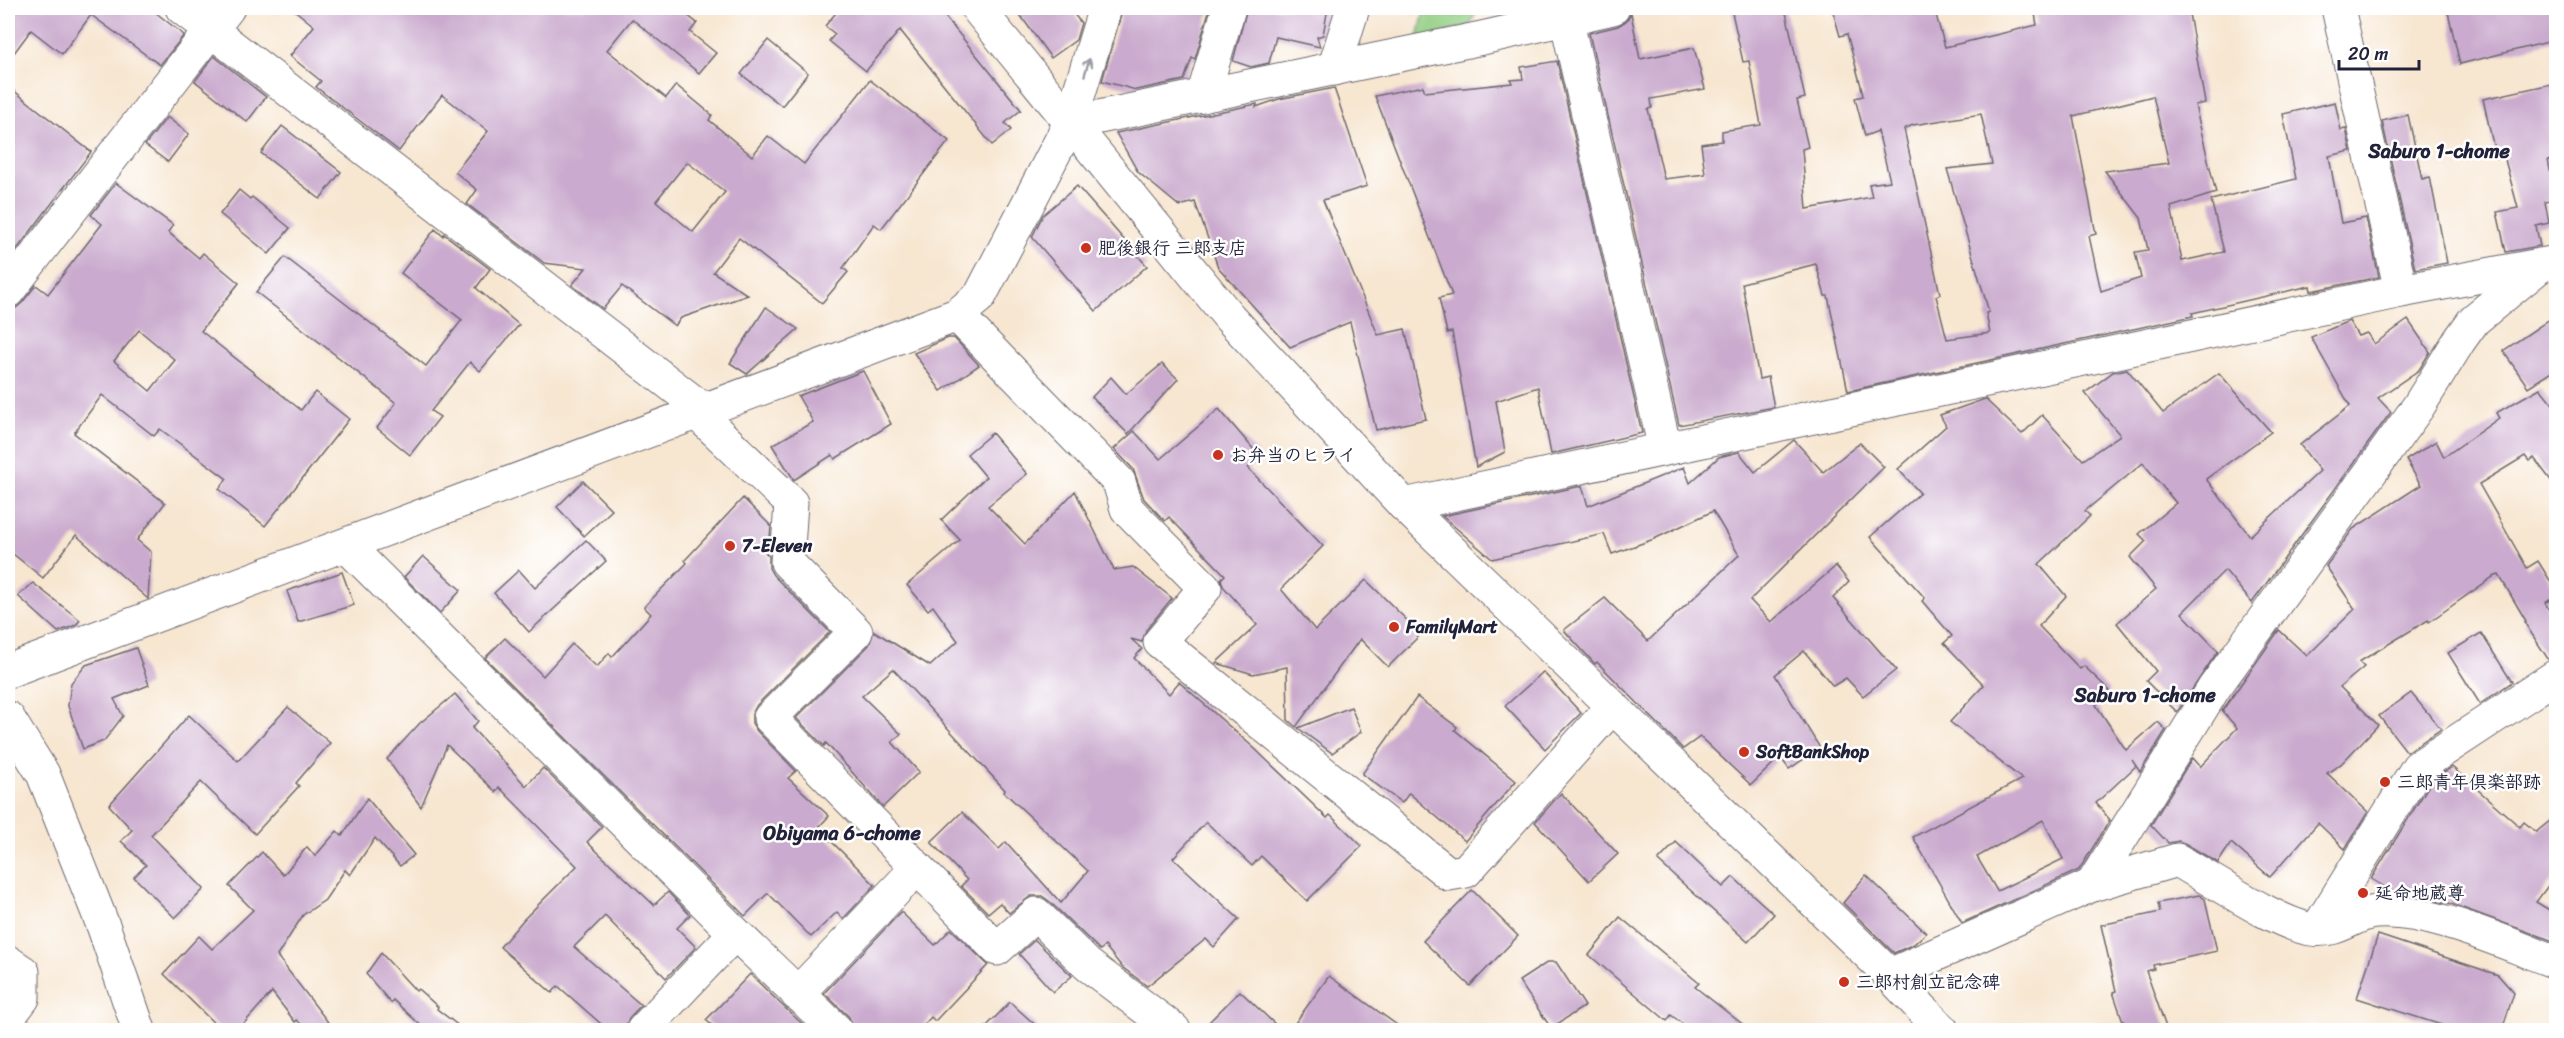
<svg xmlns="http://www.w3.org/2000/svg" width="2564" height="1038" font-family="Sriracha,'Klee One',sans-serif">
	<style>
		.green { fill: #93ce83; stroke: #5a785f; stroke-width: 1.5 }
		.building { fill: #caaace; fill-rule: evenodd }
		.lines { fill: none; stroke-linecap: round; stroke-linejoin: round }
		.minor-casing { stroke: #6d676f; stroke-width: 35 }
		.minor { stroke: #fff; stroke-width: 33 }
		.oneway { stroke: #9c9ca7 }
		.poi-dot { fill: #c8321e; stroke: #fff; stroke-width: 2 }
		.labels { text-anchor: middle; stroke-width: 5; stroke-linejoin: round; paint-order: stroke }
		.poi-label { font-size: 18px; font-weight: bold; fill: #22223b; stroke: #fff; text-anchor: start }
		.neighbourhood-label { font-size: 20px; font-weight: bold; fill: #22223b; stroke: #fff }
	</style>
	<rect width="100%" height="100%" fill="#fff"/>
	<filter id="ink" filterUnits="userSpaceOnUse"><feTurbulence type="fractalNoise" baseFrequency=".0167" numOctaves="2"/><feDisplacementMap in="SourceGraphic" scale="12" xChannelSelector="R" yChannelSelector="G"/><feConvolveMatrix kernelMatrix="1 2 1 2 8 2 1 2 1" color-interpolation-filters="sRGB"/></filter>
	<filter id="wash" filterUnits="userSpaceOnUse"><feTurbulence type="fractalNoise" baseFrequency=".008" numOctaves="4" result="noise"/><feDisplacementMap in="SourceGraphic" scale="24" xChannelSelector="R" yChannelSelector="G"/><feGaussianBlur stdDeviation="1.35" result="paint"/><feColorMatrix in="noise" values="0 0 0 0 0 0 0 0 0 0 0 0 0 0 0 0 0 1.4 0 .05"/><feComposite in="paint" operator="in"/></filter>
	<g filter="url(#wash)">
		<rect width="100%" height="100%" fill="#f7e6d0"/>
		<!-- green -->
		<path class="green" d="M1425,8H1478L1470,25L1417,42Z"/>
		<g id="blocks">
			<!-- building -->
			<g class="building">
				<path d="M8,8H150L184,35L160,65L91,15L62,54L31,30L8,61Z"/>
				<path d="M292,8H678L697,23L690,32L716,53L699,73L632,19L607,50L666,98L676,85L712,115L709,120L752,156L768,136L804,164L870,80L949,141L881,229L874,224L843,268L848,272L822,303L739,238L713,272L748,295L681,318L675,326L622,286L603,309L572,285L586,268L544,263L467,204L477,190L455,172L488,131L442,95L399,151L316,87L321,81L290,56L314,26ZM687,162L725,192L693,232L656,201Z"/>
				<path d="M840,8H938L1021,110L1005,123L1011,130L992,145L900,30L866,71L829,41L835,34L825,26Z"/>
				<path d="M1015,8H1069L1081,23L1076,40L1051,58Z"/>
				<path d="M1123,8H1210L1195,59L1192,58L1184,80L1136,90L1102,81Z"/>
				<path d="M1247,8H1328L1323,35L1317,37L1320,47L1276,37L1269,63L1251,67L1233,61Z"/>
				<path d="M1731,8H1785L1805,98L1797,100L1808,147L1802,149L1807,209L1872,197L1869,184L1890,181L1878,131L1865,136L1855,98L1863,96L1861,86L1847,34L1840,36L1832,8H1934L1945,47L2037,25L2034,8H2188L2205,103L2195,105L2216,193L2171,207L2182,261L2224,252L2211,200L2296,179L2283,114L2335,102L2341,130L2346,129L2351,151L2329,156L2341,223L2366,218L2379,277L2311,291L2310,286L2192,313L2193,316L1848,391L1828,296H1825L1816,264L1742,283L1759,379L1768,377L1774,407L1679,425L1589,33L1618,26L1626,21L1631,13L1640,59L1694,48L1705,89L1651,99L1652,108L1648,109L1664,179L1705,174L1701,144L1722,141V131L1761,125L1749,61L1743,62ZM2153,96L2169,163L2105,171L2141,218L2148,250L2135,252L2141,278L2101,291L2089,236L2096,234L2073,116ZM1981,114L1992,164L1947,169L1989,312L1986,313L1990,333L1947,339L1936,296L1940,294L1904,129L1913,125Z"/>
				<path d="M2447,8H2556V40L2460,64Z"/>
				<path d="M768,40L808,73L782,106L741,74Z"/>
				<path d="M214,56L266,97L247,122L195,81Z"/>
				<path d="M1557,61L1642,433L1551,454L1538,387L1496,401L1505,452L1476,467L1452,332L1447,333L1439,298L1452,295L1375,96L1423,86L1425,92L1512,83L1511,80L1523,79L1521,67Z"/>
				<path d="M2556,83V159L2548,160L2556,200L2545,202L2549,223L2536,226L2540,246L2506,252L2497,212L2518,208L2504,156L2496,158L2483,99Z"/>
				<path d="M8,86L91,152L8,261Z"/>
				<path d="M1334,88L1367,186L1323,200L1378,335L1405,329L1426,419L1376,430L1350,322L1290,347L1218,267L1195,202L1179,206L1138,172L1116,133L1257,104L1256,107L1279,99Z"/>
				<path d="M2408,115L2422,179L2430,177L2447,263L2415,269L2382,121Z"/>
				<path d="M167,117L189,134L168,162L145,145Z"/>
				<path d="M282,126L341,172L320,199L261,153Z"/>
				<path d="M116,183L173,225L168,232L199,258L203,253L239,283L201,331L301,410L315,392L349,419L265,526L219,489L227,479L160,429L154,436L102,395L74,433L165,503L137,540L151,552L148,599L76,535L43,578L8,550V309L16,308L22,303L36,285L48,294L102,224L91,215ZM139,330L175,360L150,391L114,361Z"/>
				<path d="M1077,186L1147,266L1096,311L1032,237L1043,215Z"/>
				<path d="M239,190L250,199L252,197L290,228L269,254L220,214Z"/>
				<path d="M435,229L443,236L444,234L490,269L476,288L519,325L480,371L470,362L431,411L440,417L410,455L377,428L396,403L256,292L285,257L426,366L462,320L401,273Z"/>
				<path d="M766,307L798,329L747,374L730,363Z"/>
				<path d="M2556,315V369L2528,387L2503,351Z"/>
				<path d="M2408,320L2430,352L2419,370L2378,398L2391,412L2252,603L2225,570L2182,613L2218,651L2177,712L2146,681L2156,671L2117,623L2156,589L2130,557L2146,541L2139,534L2176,503L2143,463L2085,511L2090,516L2039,564L2066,596L2039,626L2080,669L2084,666L2110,691L2096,705L2126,750L2158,722L2166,730L2140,772L2132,760L2136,766L2096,803L2110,820L2079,870L1962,923L1913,837L2022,779L1950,722L1984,685L1944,643L1952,636L1922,601L1925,598L1870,537L1920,493L1898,469L1946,426L1940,415L1985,399L2022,434L2042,415L2083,460L2120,435L2085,393L2113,372L2127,369L2163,413L2219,373L2271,432L2206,479L2250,536L2320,471L2300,445L2350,406L2311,337L2349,321L2358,336L2367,333L2374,344ZM2043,820L2063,859L1997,891L1977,857Z"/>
				<path d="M948,338H954L979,365L941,391L914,353Z"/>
				<path d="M1162,364L1178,379L1128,434L1092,397L1111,377L1126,394Z"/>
				<path d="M863,371L891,424L835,459L832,455L794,480L772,445L813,422L798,396Z"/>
				<path d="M2540,388L2556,408V487L2534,458L2529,461L2525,456L2479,484L2527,568L2538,561L2556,590V596L2545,603L2556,622V658L2548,659L2524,622L2526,621L2499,575L2493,577L2429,622L2428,620L2359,662L2364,667L2340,687L2378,725L2341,764L2327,773L2368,812L2345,849L2318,823L2270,877L2231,843L2218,863L2186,844L2179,841L2168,843L2151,825L2192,758L2200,767L2237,728L2222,711L2279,630L2307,656L2355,609L2326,566L2353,529L2421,485L2406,460L2436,441L2444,457L2499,418L2496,413Z"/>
				<path d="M1219,409L1261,458L1248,468L1323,546L1281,589L1315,630L1366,580L1421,634L1388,667L1360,639L1296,727L1288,720L1287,667L1253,674L1216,663L1257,625L1223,586L1221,579L1225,575L1169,517L1165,521L1144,499L1133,469L1114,449L1134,431L1160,459Z"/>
				<path d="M992,433L1027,474L988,506L1025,544L1075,491L1114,570L1133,567L1172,598L1146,630L1142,642L1131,639L1142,649L1134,658L1169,694L1179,682L1254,748L1327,818L1330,815L1362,846L1307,901L1261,856L1252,866L1206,822L1173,858L1239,919L1214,947L1206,939L1147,986L1122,967L1105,946L1100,950L1049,901L1042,896H1031L1009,913L1000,903L988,913L961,886L967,880L931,842L962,812L999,849L1006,842L1061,903L1088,871L1004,792L1005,790L893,669L862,696L901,734L892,742L919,772L883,807L826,743L824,746L796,718L869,645L874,631L930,666L958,641L933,606L928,610L907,585L960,540L941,520L986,477L967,454Z"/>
				<path d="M1794,440L1823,472L1860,443L1884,467L1750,600L1771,622L1836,566L1849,582L1833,598L1896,670L1863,696L1846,678L1833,686L1804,651L1775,675L1820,748L1789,769L1780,757L1751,785L1700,737L1683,749L1597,662L1595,664L1593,662L1564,630L1605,598L1648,641L1739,555L1713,511L1654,539L1612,554L1604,534L1492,559L1442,516L1582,486L1588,506L1684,467L1690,483L1719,457L1739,452L1755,472Z"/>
				<path d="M583,481L612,510L584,536L557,507Z"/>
				<path d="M743,498L771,526L770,537L760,547L769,556V568L773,575L830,632L757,705L752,714V723L757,731L796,771L788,778L829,816L818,828L875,885L843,919L837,912L811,937L768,893L745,916L485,658L505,638L543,676L572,644L597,667L609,653L612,657L651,614L644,607L687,563L685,560Z"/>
				<path d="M586,540L606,561L529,632L494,593L519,570L535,588Z"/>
				<path d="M423,556L461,590L440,613L404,577Z"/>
				<path d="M342,572L354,605L298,622L287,591Z"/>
				<path d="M33,583L80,620L76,625L58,632L18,596Z"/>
				<path d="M2481,633L2512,682L2480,704L2448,653Z"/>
				<path d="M136,648L149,685L114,699L123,716L104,741L83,749L68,706L71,683L86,665Z"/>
				<path d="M1543,672L1581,713L1545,749L1505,706Z"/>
				<path d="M2411,693L2441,729L2407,752L2379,716Z"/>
				<path d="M455,694L478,721L472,728L526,786L543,768L602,827L587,842L654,905L668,892L690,915L677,928L696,947L666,978L605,916L574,947L641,1005L629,1018L625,1030H608L558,986L552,993L500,947L524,919L577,866L499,787L496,792L447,745L421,807L387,759L420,723Z"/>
				<path d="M1417,697L1457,727L1455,730L1516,781L1465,841L1409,793L1402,803L1362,774Z"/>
				<path d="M288,707L330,743L296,783L299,786L255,834L201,782L151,835L204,889L175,918L134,877L146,865L121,841L132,830L109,805L189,715L238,761Z"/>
				<path d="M1351,707L1361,732L1332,753L1298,728Z"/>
				<path d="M2452,767L2520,827L2524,822L2536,832L2556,816V875L2536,902L2556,914V942L2449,903L2396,894L2371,879L2432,780Z"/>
				<path d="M1561,793L1618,854L1589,881L1535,822Z"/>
				<path d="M367,798L414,855L400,866L375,838L350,875L345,870L325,900L303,915L277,956L334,1030H307L297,1020L295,1022L272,992L238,1030H221L164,974L199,936L212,949L253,910L229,886L262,852L283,875L307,847L315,856L337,831L342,836Z"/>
				<path d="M1676,842L1723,887L1733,877L1774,914L1748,942L1658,861Z"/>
				<path d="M1866,875L1926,933L1914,944L1894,953L1843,903Z"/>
				<path d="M1472,890L1518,936L1470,986L1423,941Z"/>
				<path d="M2199,895L2205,899L2217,951L2153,965L2154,969L2146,971L2167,1030H2126L2113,992L2116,991L2101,925L2160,912L2158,903Z"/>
				<path d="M901,912L935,945L951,929L988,965L935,1021L931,1017L919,1030H854L849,1017L824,993Z"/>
				<path d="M1620,917L1699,983L1695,987L1750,1030H1691L1671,1015L1667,1021L1589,955Z"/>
				<path d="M2378,935L2498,975L2514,993L2502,1030H2457L2357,998Z"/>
				<path d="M1035,940L1072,976L1053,992L1019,954Z"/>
				<path d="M381,953L416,991L418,989L438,1007L437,1009L464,1030H426L393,1000L391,1003L366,974Z"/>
				<path d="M1548,962H1556L1585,1006L1551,1028L1519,981Z"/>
				<path d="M750,974L785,1008L809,1030H717L706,1020Z"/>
				<path d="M1329,976L1404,1030H1290Z"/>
				<path d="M1240,991L1281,1030H1201Z"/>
				<path d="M1010,1002L1041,1030H983Z"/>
			</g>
		</g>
	</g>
	<g filter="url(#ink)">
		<use href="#blocks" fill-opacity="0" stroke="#6d676f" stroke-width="1.5"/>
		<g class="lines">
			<defs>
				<g id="minor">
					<path d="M182,8L704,410"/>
					<path d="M977,8L1230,318L1404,505L1890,975L1942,1030"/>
					<path d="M2338,8L2401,291"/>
					<path d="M1566,18L1665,449"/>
					<path d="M1334,69L1353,8"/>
					<path d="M1203,96L1229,8"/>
					<path d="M1070,123L1482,38L1613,8"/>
					<path d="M8,291L228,8"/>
					<path d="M957,315L1119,482L1127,509L1205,588L1160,642L1449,874L1466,871L1611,708"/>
					<path d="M697,413L791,503L787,562L856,632L770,718L997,949L1036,914L1088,965L1174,1030"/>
					<path d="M1404,505L2401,291L2556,262"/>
					<path d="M346,545L735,933L836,1030"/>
					<path d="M8,671L957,315L980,296L1070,123L1105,8"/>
					<path d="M8,718L43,774L104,928L139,1030"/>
					<path d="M2092,885L2214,688L2418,407L2459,341L2474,320L2540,266"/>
					<path d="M2318,928L2418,767L2556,676"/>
					<path d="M8,962L23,972V998L8,1018"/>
					<path d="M1890,975L2092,885L2177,860C2208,877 2278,925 2311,929C2340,933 2354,913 2376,912C2430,908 2506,944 2556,962"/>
					<path d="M797,994L917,868"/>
					<path d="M643,1030L735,933"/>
				</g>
			</defs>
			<!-- minor casing -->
			<use href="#minor" class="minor-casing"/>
			<!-- minor -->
			<use href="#minor" class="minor"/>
		</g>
		<!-- one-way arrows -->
		<defs><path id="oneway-shaft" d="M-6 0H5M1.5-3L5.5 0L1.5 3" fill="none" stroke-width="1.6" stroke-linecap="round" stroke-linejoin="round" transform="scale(1.5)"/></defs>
		<use class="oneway" href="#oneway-shaft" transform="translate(1087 67) rotate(-73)"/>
	</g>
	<!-- markers -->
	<g class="poi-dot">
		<circle cx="1086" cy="248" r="6"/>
		<circle cx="1218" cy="455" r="6"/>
		<circle cx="730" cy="546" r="6"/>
		<circle cx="1394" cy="627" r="6"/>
		<circle cx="1744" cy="752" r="6"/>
		<circle cx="2385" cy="782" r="6"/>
		<circle cx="2363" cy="893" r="6"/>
		<circle cx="1844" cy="982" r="6"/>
	</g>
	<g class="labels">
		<!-- poi labels -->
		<g class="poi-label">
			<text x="1098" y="254">肥後銀行 三郎支店</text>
			<text x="1230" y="461">お弁当のヒライ</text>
			<text x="742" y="552">7-Eleven</text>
			<text x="1406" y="633">FamilyMart</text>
			<text x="1756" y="758">SoftBankShop</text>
			<text x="2397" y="788">三郎青年倶楽部跡</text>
			<text x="2375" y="899">延命地蔵尊</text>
			<text x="1856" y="988">三郎村創立記念碑</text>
		</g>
		<!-- neighbourhood labels -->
		<g class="neighbourhood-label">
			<text x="2439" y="158">Saburo 1-chome</text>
			<text x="2145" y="702">Saburo 1-chome</text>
			<text x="842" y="840">Obiyama 6-chome</text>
		</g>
	</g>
	<!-- margin -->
	<rect width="2564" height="1038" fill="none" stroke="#fff" stroke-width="30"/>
	<!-- scale -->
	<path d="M2339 60v9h80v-9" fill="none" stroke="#22223b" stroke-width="3"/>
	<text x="2348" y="60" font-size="18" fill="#22223b" stroke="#ffffff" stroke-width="4.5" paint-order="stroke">20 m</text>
</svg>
